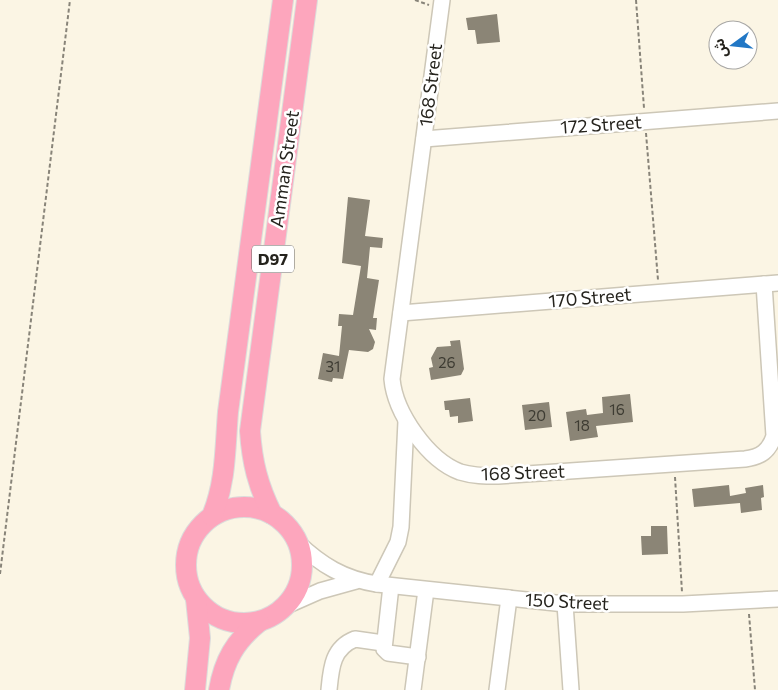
<svg xmlns="http://www.w3.org/2000/svg" width="778" height="690" font-family="Commissioner,'Noto Sans Arabic',sans-serif">
	<style>
		.building { fill: #8b8576 }
		.lines { fill: none; stroke-linecap: round; stroke-linejoin: round }
		.minor-casing { stroke: #cdc7b7; stroke-width: 18 }
		.major-casing { stroke: #dcdcdb; stroke-width: 22 }
		.path { stroke: #888479; stroke-width: 2; stroke-dasharray: 4 2.5; stroke-linecap: butt }
		.minor { stroke: #fff; stroke-width: 15 }
		.major { stroke: #fda6bd; stroke-width: 20 }
		.labels { text-anchor: middle; stroke-width: 5; stroke-linejoin: round; paint-order: stroke }
		.number-label { font-size: 15px; fill: #3e3c33 }
		.shield { fill: #fff; stroke: #666561; stroke-width: 1 }
		.shield-label { font-size: 16px; font-weight: bold; fill: #25231d }
		.street-label { font-size: 18px; fill: #25231d; stroke: #fff }
	</style>
	<rect width="100%" height="100%" fill="#fbf5e4"/>
	<!-- building -->
	<g class="building">
		<path d="M497,14L500,42L477,44L475,30H468L466,18Z"/>
		<path d="M348,197L370,200L365,236L383,238L382,248L370,247L367,278L379,280L373,318H377L376,330L369,329L375,342L373,349L368,352L349,350L343,379L333,378L332,382L318,379L323,353L339,356L342,326H338L339,314L353,315L361,266L342,263Z"/>
		<path d="M460,340L464,369L461,375L431,380L429,368L433,367L431,358L437,347L451,346L450,341Z"/>
		<path d="M630,394L633,422L596,426L598,437L570,441L566,412L586,409L587,415L603,413L602,397Z"/>
		<path d="M470,398L473,421L458,423V416L450,417L449,410H445L444,401Z"/>
		<path d="M549,402L552,427L525,430L522,405Z"/>
		<path d="M729,485L730,496L746,493L745,488L763,485L764,497L761,498L762,510L741,513L740,503L694,507L692,489Z"/>
		<path d="M651,526H667L668,554L642,555L641,536H651Z"/>
	</g>
	<g class="lines">
		<defs>
			<g id="minor">
				<path d="M442,0L392,379C395,413 428,460 460,472C473,476 485,476 498,476L745,459C761,457 769,451 774,436L764,284"/>
				<path d="M424,139L778,111"/>
				<path d="M401,313L778,283"/>
				<path d="M297,542C321,565 344,579 377,584L565,604H683L778,599"/>
				<path d="M377,584L398,542L401,527L406,421"/>
				<path d="M391,586L384,649L388,653L418,657"/>
				<path d="M565,604L571,690"/>
				<path d="M286,606L320,591L356,581"/>
				<path d="M329,690C331,669 332,648 355,639L383,643"/>
				<path d="M413,690L426,590"/>
				<path d="M497,690L509,598"/>
			</g>
			<g id="major">
				<circle cx="244" cy="565" r="58"/>
				<path d="M272,514C258,486 252,462 250,431L307,0"/>
				<path d="M212,516C226,482 225,449 228,412L283,0"/>
				<path d="M195,690L200,638L196,599"/>
				<path d="M219,690C224,661 235,641 259,622"/>
			</g>
		</defs>
		<!-- minor casing -->
		<use href="#minor" class="minor-casing"/>
		<!-- major casing -->
		<use href="#major" class="major-casing"/>
		<!-- path -->
		<g class="path">
			<path d="M415,0L429,5"/>
			<path d="M636,0L644,108"/>
			<path d="M646,133L658,280"/>
			<path d="M675,477L682,592"/>
			<path d="M0,574L70,0"/>
			<path d="M749,614L755,690"/>
		</g>
		<!-- minor -->
		<use href="#minor" class="minor"/>
		<!-- major -->
		<use href="#major" class="major"/>
	</g>
	<g class="labels">
		<!-- number labels -->
		<g class="number-label">
			<text x="447" y="368">26</text>
			<text x="333" y="372">31</text>
			<text x="617" y="415">16</text>
			<text x="537" y="421">20</text>
			<text x="582" y="431">18</text>
		</g>
		<!-- shield labels -->
		<rect class="shield" x="252" y="245.5" width="42" height="27" rx="4"/>
		<g class="shield-label">
			<text x="273" y="265">D97</text>
		</g>
		<!-- street labels -->
		<g class="street-label">
			<text transform="translate(431 85) rotate(-83)" y="6">168 Street</text>
			<text transform="translate(601 125) rotate(-4)" y="6">172 Street</text>
			<text transform="translate(285 169) rotate(-82)" y="6">Amman Street</text>
			<text transform="translate(590 298) rotate(-5)" y="6">170 Street</text>
			<text transform="translate(523 473) rotate(-2)" y="6">168 Street</text>
			<text transform="translate(567 602) rotate(3)" y="6">150 Street</text>
		</g>
	</g>
	<!-- north arrow -->
	<g transform="translate(733 45) rotate(255)"><circle r="24" fill="#ffffff" stroke="#a8a7a5"/>
	<path d="M0-4L9 19L0 12L-9 19Z" fill="#2177c5"/>
	<text y="-8" font-size="14" font-weight="bold" text-anchor="middle" fill="#25231d">ش</text>
	</g>
</svg>
